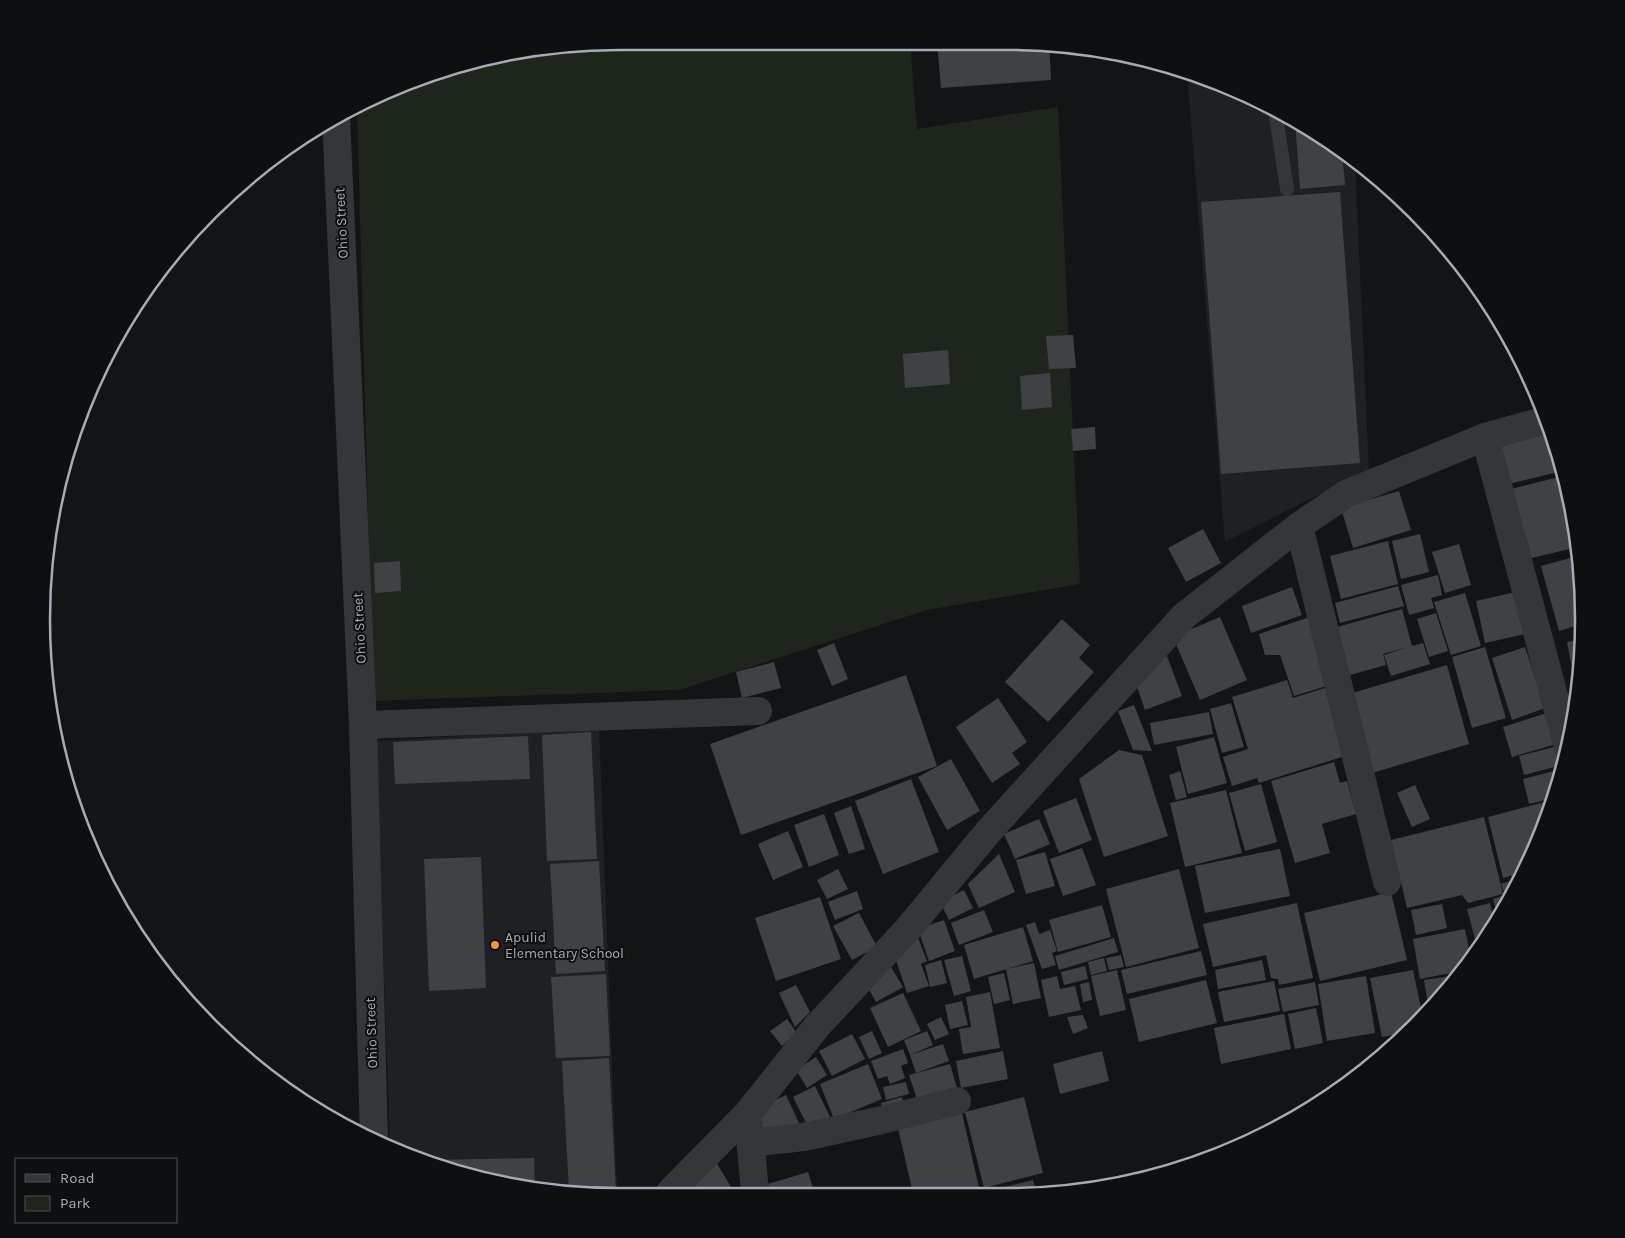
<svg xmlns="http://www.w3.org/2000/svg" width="1625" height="1238" font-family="Karla,sans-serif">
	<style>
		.built { fill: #1f2022 }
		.green { fill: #1d251d }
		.building { fill: #3f4245 }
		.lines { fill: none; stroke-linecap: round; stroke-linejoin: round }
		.lane { stroke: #34363a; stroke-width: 14 }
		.street { stroke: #34363a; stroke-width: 28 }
		.poi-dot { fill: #f3942d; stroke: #0e0f10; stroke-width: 2 }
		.labels { text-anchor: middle; stroke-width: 4; stroke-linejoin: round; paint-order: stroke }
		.street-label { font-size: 14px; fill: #a5acb6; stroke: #0e0f10 }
		.poi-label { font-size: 14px; fill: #a5acb6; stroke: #0e0f10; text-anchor: start }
		.rim { fill: none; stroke: #a5acb6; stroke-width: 2.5 }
	</style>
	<rect width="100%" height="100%" fill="#131415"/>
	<!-- built -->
	<g class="built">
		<path d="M1187,73L1261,101L1327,139L1355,162L1369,471L1304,502L1225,542Z"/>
		<path d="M599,728L617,1192H543L398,1153L390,1149L376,741Z"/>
	</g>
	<!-- green -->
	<path class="green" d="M619,41L910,42L917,129L1058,107L1080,584L927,610L679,690L373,701L357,107L469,61Z"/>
	<!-- building -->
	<g class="building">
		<path d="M937,42L1049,43L1051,80L941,88Z"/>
		<path d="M1295,120L1327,139L1342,151L1345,185L1300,189Z"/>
		<path d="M1340,192L1360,463L1221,474L1201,202Z"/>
		<path d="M1073,335L1076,368L1049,369L1046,336Z"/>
		<path d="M948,350L950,384L905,388L903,354Z"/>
		<path d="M1050,373L1052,407L1022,410L1020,376Z"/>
		<path d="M1095,427L1096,449L1073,451L1071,429Z"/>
		<path d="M1550,433L1562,471L1504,485L1495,447Z"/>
		<path d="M1563,476L1573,506L1577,547L1528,559L1511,489Z"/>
		<path d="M1399,491L1411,530L1353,548L1341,508Z"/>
		<path d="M1203,529L1221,563L1186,582L1168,548Z"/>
		<path d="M1420,534L1429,572L1401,579L1392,541Z"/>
		<path d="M1388,541L1398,584L1341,599L1330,556Z"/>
		<path d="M1459,544L1471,585L1445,593L1432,552Z"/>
		<path d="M1578,556L1583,624L1559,631L1541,566Z"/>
		<path d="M400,561L401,591L375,593L374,563Z"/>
		<path d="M1438,575L1442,595L1431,598L1434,608L1409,615L1401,585Z"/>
		<path d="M1398,586L1404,606L1340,623L1335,603Z"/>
		<path d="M1292,587L1302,615L1251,633L1242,606Z"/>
		<path d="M1516,592L1525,634L1485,643L1476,601Z"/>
		<path d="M1465,593L1481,646L1451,655L1434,602Z"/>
		<path d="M1402,609L1412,646L1423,643L1430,664L1391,676L1384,655L1408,647L1383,654L1386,665L1350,675L1337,627Z"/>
		<path d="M1436,613L1448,651L1429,657L1417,619Z"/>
		<path d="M1220,617L1247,680L1200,700L1173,637Z"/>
		<path d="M1310,617L1333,684L1294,696L1280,655H1265L1259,634Z"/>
		<path d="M1062,619L1090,645L1079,658L1094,672L1048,722L1005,682Z"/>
		<path d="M1582,639L1577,689H1576L1567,642Z"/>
		<path d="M834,643L848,679L832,686L817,650Z"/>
		<path d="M1485,647L1506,718L1472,728L1452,657Z"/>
		<path d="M1525,647L1545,708L1512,720L1492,658Z"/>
		<path d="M1165,651L1182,696L1145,710L1135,681Z"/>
		<path d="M774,662L781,688L742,698L736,672Z"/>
		<path d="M1447,665L1469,744L1372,773L1349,694Z"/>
		<path d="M906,675L937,766L741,835L710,744Z"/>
		<path d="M1287,680L1293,698L1325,688L1345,756L1259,783L1257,778L1232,786L1223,757L1248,749L1232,697Z"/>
		<path d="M998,698L1027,742L1012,753L1020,764L992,783L956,727Z"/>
		<path d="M1231,703L1244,747L1222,753L1210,709Z"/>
		<path d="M1134,705L1152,751L1133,750L1118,711Z"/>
		<path d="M1209,712L1213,734L1154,745L1150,723Z"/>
		<path d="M1547,713L1556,744L1512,757L1503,727Z"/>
		<path d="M591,732L597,859L547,861L542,735Z"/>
		<path d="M528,736L530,779L395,784L393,742Z"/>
		<path d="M1214,737L1227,783L1188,794L1176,747Z"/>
		<path d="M1558,746L1562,765L1524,775L1519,756Z"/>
		<path d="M1119,750L1142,755L1168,836L1104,857L1079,779Z"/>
		<path d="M951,759L980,811L947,830L918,777Z"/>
		<path d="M1334,762L1340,783L1347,781L1356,814L1322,824L1330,853L1295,863L1271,781Z"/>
		<path d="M1558,770L1560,775L1553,798L1529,804L1523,779Z"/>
		<path d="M1180,771L1187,797L1176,800L1169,775Z"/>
		<path d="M911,779L939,852L883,874L855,801Z"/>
		<path d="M1261,784L1277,842L1245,851L1229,793Z"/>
		<path d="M1415,785L1430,819L1412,827L1397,793Z"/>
		<path d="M1226,790L1242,853L1185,867L1170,803Z"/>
		<path d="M1076,798L1092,840L1059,853L1043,811Z"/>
		<path d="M1552,800L1540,840L1522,873L1503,878L1488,817Z"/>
		<path d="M851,806L865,849L849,854L834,813Z"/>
		<path d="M824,814L839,855L809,867L794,825Z"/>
		<path d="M1484,817L1503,894L1468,903L1462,895L1407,908L1391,840Z"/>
		<path d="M1039,819L1050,844L1015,859L1004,834Z"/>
		<path d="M788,831L803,867L773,880L758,844Z"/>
		<path d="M1082,848L1096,885L1063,896L1050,859Z"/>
		<path d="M1280,849L1290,896L1205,913L1195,866Z"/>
		<path d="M1045,852L1055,886L1026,894L1016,860Z"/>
		<path d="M999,854L1015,892L979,908L968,884Z"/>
		<path d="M481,857L486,988L429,991L424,859Z"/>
		<path d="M599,861L605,971L556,974L550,864Z"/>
		<path d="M838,869L848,889L827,899L817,880Z"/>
		<path d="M1179,869L1199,948L1126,967L1106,889Z"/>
		<path d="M1519,878L1498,918L1493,899L1505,895L1501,884Z"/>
		<path d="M964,890L973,908L949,920L940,902Z"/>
		<path d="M857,891L863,909L835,920L828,902Z"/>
		<path d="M1391,892L1407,960L1320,981L1304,913Z"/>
		<path d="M820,897L841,959L776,981L755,918Z"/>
		<path d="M1297,903L1313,978L1279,985L1278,979L1271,978L1266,955L1213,967L1203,924Z"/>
		<path d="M1490,903L1495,923L1487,940L1478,950L1467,909Z"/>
		<path d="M1442,904L1447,928L1416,935L1411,910Z"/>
		<path d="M1102,905L1111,937L1058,952L1049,920Z"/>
		<path d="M984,910L993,932L959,945L951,923Z"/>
		<path d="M859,913L877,947L852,960L833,926Z"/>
		<path d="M944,920L955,951L929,961L918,929Z"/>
		<path d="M1035,922L1039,934L1050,930L1057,951L1052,953L1056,965L1042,969L1026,925Z"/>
		<path d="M1023,927L1033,961L974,979L964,945Z"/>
		<path d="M1465,929L1471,959L1461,971L1420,979L1413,939Z"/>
		<path d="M918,938L927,961L921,964L929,986L907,993L892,948Z"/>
		<path d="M1114,938L1118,952L1059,970L1055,956Z"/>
		<path d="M1201,951L1207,975L1127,994L1121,970Z"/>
		<path d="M1121,955L1124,967L1109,970L1106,958Z"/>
		<path d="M962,956L971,991L954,996L944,960Z"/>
		<path d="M1104,958L1107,971L1091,975L1088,962Z"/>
		<path d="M941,960L947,983L930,987L925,965Z"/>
		<path d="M1262,960L1266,980L1218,989L1215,970Z"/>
		<path d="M1034,963L1041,998L1013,1004L1006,969Z"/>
		<path d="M1085,966L1088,979L1064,985L1061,972Z"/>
		<path d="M891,967L903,987L876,1002L865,982Z"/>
		<path d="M1117,970L1126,1010L1100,1016L1091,976Z"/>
		<path d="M1413,970L1423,1018L1409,1032L1382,1037L1370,978Z"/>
		<path d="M1004,973L1010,1000L994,1004L988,977Z"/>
		<path d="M606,974L610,1056L556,1058L551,977Z"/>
		<path d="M1458,975L1429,1010L1424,980Z"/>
		<path d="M1057,976L1060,989L1075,986L1081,1010L1049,1017L1041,980Z"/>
		<path d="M1366,976L1375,1033L1327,1041L1318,984Z"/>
		<path d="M1206,980L1217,1023L1139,1042L1129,999Z"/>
		<path d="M1274,981L1280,1011L1224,1022L1218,992Z"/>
		<path d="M1089,982L1092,1000L1083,1002L1080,984Z"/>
		<path d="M1315,982L1319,1005L1283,1012L1278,989Z"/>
		<path d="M796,985L810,1012L795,1027L779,993Z"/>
		<path d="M990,992L1000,1048L963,1054L959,1029L971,1027L966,997Z"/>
		<path d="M903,993L921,1031L888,1047L870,1008Z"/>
		<path d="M962,1001L968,1025L950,1029L945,1005Z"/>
		<path d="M1316,1008L1323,1043L1295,1049L1288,1014Z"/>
		<path d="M1284,1014L1291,1049L1221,1064L1214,1028Z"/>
		<path d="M1083,1015L1088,1028L1073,1034L1067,1017Z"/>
		<path d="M941,1017L949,1034L935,1040L927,1024Z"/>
		<path d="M787,1019L797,1033L782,1046L770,1031Z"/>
		<path d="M872,1031L882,1053L869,1059L859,1037Z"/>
		<path d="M927,1031L933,1045L910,1055L904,1040Z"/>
		<path d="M852,1034L865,1059L832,1076L819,1051Z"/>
		<path d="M943,1044L949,1061L916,1073L910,1055Z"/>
		<path d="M903,1049L908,1063L901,1066L905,1078L890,1084L887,1076L878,1079L871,1061Z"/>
		<path d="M1003,1051L1008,1079L961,1088L956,1061Z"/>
		<path d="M1102,1051L1109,1081L1060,1094L1053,1064Z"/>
		<path d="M816,1057L827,1075L807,1088L796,1070Z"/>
		<path d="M609,1058L616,1192H569L562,1061Z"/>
		<path d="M868,1064L882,1099L834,1119L820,1084Z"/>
		<path d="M950,1064L957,1088L917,1099L909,1075Z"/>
		<path d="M906,1082L909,1094L886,1100L883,1087Z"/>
		<path d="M815,1086L830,1117L808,1127L793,1097Z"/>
		<path d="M786,1095L800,1125L768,1140L754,1110Z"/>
		<path d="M902,1097L905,1108L883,1114L881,1103Z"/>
		<path d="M1024,1097L1043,1173L984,1188L965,1112Z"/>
		<path d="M961,1109L980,1192H904L912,1189L897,1124Z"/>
		<path d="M534,1158L535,1190L426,1160Z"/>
		<path d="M716,1162L734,1192H699L694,1184Z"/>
		<path d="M808,1172L814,1192H770L768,1184Z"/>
		<path d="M1033,1180L1036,1192H989L988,1191Z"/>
	</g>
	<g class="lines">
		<!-- lane -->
		<path class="lane" d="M1275,109L1287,189"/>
		<!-- street -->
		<g class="street">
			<path d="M336,116L363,725L374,1140"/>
			<path d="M1485,437L1568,748"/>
			<path d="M1299,526L1387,882"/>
			<path d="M363,725L758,711"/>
			<path d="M749,1126L755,1192"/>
			<path d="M751,1143L804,1137L882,1120L957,1101"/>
			<path d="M670,1192L748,1113L818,1025L908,929L988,832L1184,616L1299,526L1346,494L1485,437L1546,420"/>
		</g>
	</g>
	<!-- markers -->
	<circle class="poi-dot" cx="495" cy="945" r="5"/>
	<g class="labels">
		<!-- street labels -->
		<g class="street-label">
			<text transform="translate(341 223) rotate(-93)" y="5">Ohio Street</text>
			<text transform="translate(359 628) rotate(-93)" y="5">Ohio Street</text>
			<text transform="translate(371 1033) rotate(-92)" y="5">Ohio Street</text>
		</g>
		<!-- poi labels -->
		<g class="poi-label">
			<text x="505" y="942">Apulid<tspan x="505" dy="16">Elementary School</tspan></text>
		</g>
	</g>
	<!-- crop -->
	<path d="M0 0H1625V1238H0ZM619 50H1006A569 569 0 0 1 1575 619V619A569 569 0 0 1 1006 1188H619A569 569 0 0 1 50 619V619A569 569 0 0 1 619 50Z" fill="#0e0f10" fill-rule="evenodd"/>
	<path class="rim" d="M619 50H1006A569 569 0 0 1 1575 619V619A569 569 0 0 1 1006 1188H619A569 569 0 0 1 50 619V619A569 569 0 0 1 619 50Z"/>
	<!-- legend -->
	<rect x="15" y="1158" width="162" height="65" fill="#0e0f10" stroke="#4a4e52"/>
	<rect x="25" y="1174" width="25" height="8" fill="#34363a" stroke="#4a4e52"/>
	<text x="60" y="1183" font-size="15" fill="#a5acb6">Road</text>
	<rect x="25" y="1196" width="25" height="15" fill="#1d251d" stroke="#4a4e52"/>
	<text x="60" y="1208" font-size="15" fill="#a5acb6">Park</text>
</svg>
